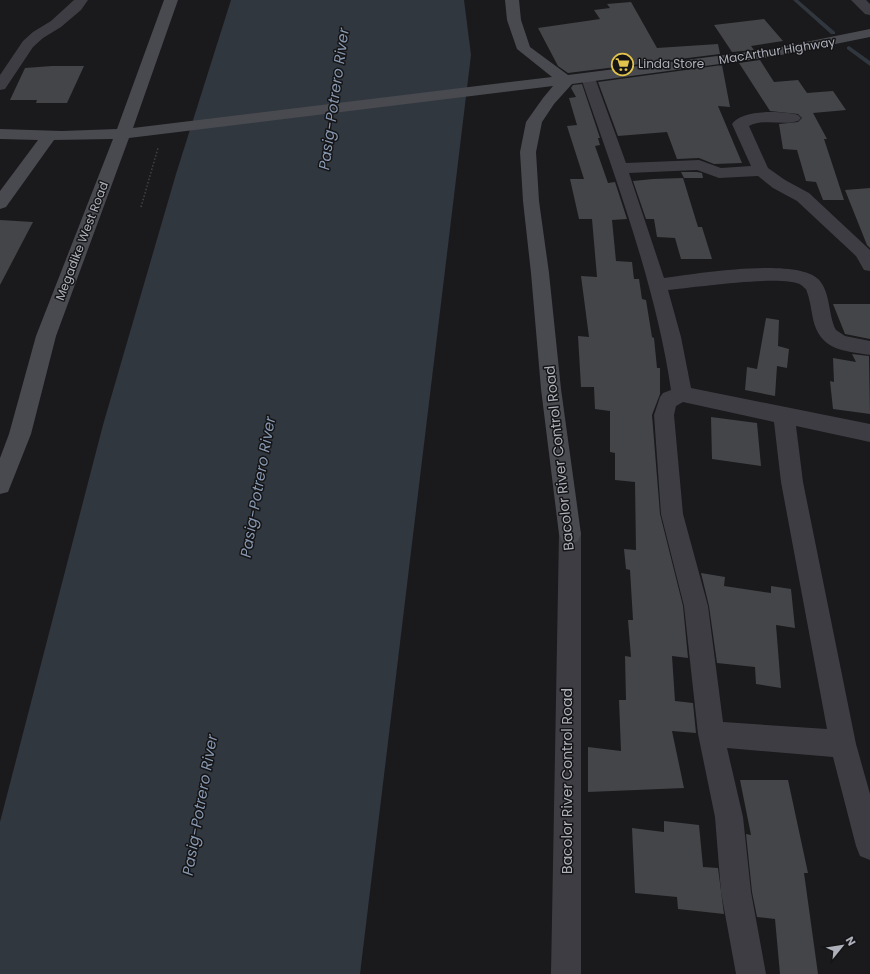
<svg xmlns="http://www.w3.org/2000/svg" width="870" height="974" font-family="Poppins,sans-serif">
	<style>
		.water { fill: #31373f }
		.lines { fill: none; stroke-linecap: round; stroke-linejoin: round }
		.stream { fill: #31373f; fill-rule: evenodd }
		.building { fill: #444549 }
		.path { stroke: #414247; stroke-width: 1.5; stroke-dasharray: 1.5 2; stroke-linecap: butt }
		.street { fill: #3d3d43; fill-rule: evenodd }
		.secondary { fill: #494a50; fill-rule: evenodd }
		.labels { text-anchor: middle; stroke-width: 3; stroke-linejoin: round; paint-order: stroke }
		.far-street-label { font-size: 12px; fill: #aeb0ba; stroke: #151517 }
		.far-poi-label { font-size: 12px; fill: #aeb0ba; stroke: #151517; text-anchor: start }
		.street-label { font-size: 14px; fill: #aeb0ba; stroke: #151517 }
		.water-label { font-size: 15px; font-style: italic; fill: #8899b1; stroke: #151517 }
	</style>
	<rect width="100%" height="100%" fill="#1a1a1c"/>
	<!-- water -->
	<path class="water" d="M231,0H464L471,55L360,974H0V822L103,425L176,174Z"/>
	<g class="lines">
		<!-- stream -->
		<g class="stream">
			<path d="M793,0H798L835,32V34H831Z"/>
			<path d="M849,46L870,61V66L847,49V47Z"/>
		</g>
	</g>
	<!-- building -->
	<g class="building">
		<path d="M631,2L657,48L718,44L720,54L568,73L558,66L538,28L600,19L594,10L610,8L607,4Z"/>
		<path d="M764,19L783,41L751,46L754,50L732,52L714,25Z"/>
		<path d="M760,60L774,82L798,80L807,93L833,91L846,110L813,113L827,139H824L844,200H823L816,182L806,181L797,150L783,149L779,124L798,122L802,118L798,114L770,111L739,63Z"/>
		<path d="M722,65L730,107L718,106L742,163L714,164L699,158L677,159L667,132L618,136L598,82Z"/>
		<path d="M52,66H84L67,103H36L37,100H10L25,68Z"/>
		<path d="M582,84L600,138H598L600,145L595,146L608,183L615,182L627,219L612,220L616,261L632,262L634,279H639L642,299L646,300L652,337L654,338L657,368H660V394L652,415L660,514L683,606L688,658L672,656L675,701L693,703L696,733L672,731L684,788L588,792V747L621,751L619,700H626L625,656L631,657L628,620H633L630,570L626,569L624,549L636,550L635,482L615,480V453L610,452V411L595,409L594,387H581L578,336L589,337L581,276L597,277L592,219H579L570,179H584L567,126L577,125L569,98L576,97L571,88L573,85Z"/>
		<path d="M681,172H697L702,173L703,178H684Z"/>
		<path d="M683,178L698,227H702L712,259H681L675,238L657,237L654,219H646L633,181L653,179Z"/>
		<path d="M870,188V248L867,245L845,190Z"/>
		<path d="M0,220L33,222L0,285Z"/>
		<path d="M833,304H870V339L845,334Z"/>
		<path d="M766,318L779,320L778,346L789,349L787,368L777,366L775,396L745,390L747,367L757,369Z"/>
		<path d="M852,354L869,356L870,414L833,409L830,381L834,382L833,358L856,362Z"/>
		<path d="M711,417L757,423L761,466L712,459Z"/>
		<path d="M701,573L725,577L724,586L771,593V586L791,589L795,628L776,625L781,688L756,684L755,667L717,663L709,606Z"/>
		<path d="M740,780H788L808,873H804L818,974H780L775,919L757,917L752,892L746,834L751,835Z"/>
		<path d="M664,821L699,825L703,867L718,868L724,914L678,909L677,897L635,893L632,828L664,832Z"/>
	</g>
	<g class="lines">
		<!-- path -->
		<path class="path" d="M141,207L158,148"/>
		<!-- street -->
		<g class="street">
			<path d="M74,0H88L81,10L61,27L43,38L33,47L5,89L0,90V75L23,41L33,32L51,21Z"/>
			<path d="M851,0H866L870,4V15L865,14Z"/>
			<path d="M588,74L593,75L595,78L626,163L699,160L721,168L751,166L732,124C743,109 783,111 798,115L801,118L798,121C782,126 765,118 749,126L768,168L785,180L809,193L870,250V271L864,270L856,256L797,201L773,188L758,176L719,178L697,170L629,173L664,278C694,274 801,256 820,281C831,295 828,315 836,330L845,336L870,341V355C843,351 820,350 813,319C811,309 810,299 806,289C805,289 802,285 801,285C784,274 691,288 668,290L681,337L691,388L870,424V442L796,426L803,482L856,744L870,794V860L860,856L856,846L833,757L727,748L743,817L751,892L766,974H736L721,892L715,817L698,734L684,606L661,514L654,415L660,397L663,393L671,390C656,286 615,177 581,78L583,75ZM683,402L774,422L781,482L827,729L723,722L708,606L683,514L674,415L676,406Z"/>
			<path d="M570,524L578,527L581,534V974H551L559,534L562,527Z"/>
		</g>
		<!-- secondary -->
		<path class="secondary" d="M164,0H178L133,128L552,77L517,49L507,20L505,0H519L521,20L530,47L568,75L771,49L870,29V37L771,57L572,84L554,104L542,122L536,152L539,201L549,273L561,389L581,534L578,541L570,544L562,541L559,534L541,389L531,273L523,201L520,152L526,122L543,98L553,86L129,138L56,336L31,434L8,492L0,494V458L9,434L36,336L113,139L54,140L6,207L0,209V191L38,140L0,139V129L62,131L117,129Z"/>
	</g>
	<!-- icons -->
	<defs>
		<symbol id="supermarket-ring" viewBox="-11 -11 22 22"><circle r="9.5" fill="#151517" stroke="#e2c44c" stroke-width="1.5"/><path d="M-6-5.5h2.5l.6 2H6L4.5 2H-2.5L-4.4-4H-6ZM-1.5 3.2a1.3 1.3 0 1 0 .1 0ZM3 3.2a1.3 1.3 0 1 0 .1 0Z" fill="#e2c44c"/></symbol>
	</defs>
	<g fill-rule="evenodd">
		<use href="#supermarket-ring" x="610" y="52" width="25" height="25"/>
	</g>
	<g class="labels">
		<!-- far-street labels -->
		<g class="far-street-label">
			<text transform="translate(777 51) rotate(-9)" y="4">MacArthur Highway</text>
			<text transform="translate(82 241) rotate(-69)" y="4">Megadike West Road</text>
		</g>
		<!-- far-poi labels -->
		<g class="far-poi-label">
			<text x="638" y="68">Linda Store</text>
		</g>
		<!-- street labels -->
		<g class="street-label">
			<text transform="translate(559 458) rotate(-96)" y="5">Bacolor River Control Road</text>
			<text transform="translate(567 781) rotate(-90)" y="5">Bacolor River Control Road</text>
		</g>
		<!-- water labels -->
		<g class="water-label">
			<text transform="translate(334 99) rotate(-82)" y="5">Pasig-Potrero River</text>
			<text transform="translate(258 487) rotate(-80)" y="5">Pasig-Potrero River</text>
			<text transform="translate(200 805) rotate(-80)" y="5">Pasig-Potrero River</text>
		</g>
	</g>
	<!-- north arrow -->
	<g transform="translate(842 946) rotate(60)" stroke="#151517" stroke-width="3" paint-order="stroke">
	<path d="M0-3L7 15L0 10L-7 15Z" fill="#aeb0ba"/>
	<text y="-6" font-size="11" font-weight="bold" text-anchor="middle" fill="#aeb0ba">N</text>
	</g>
</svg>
